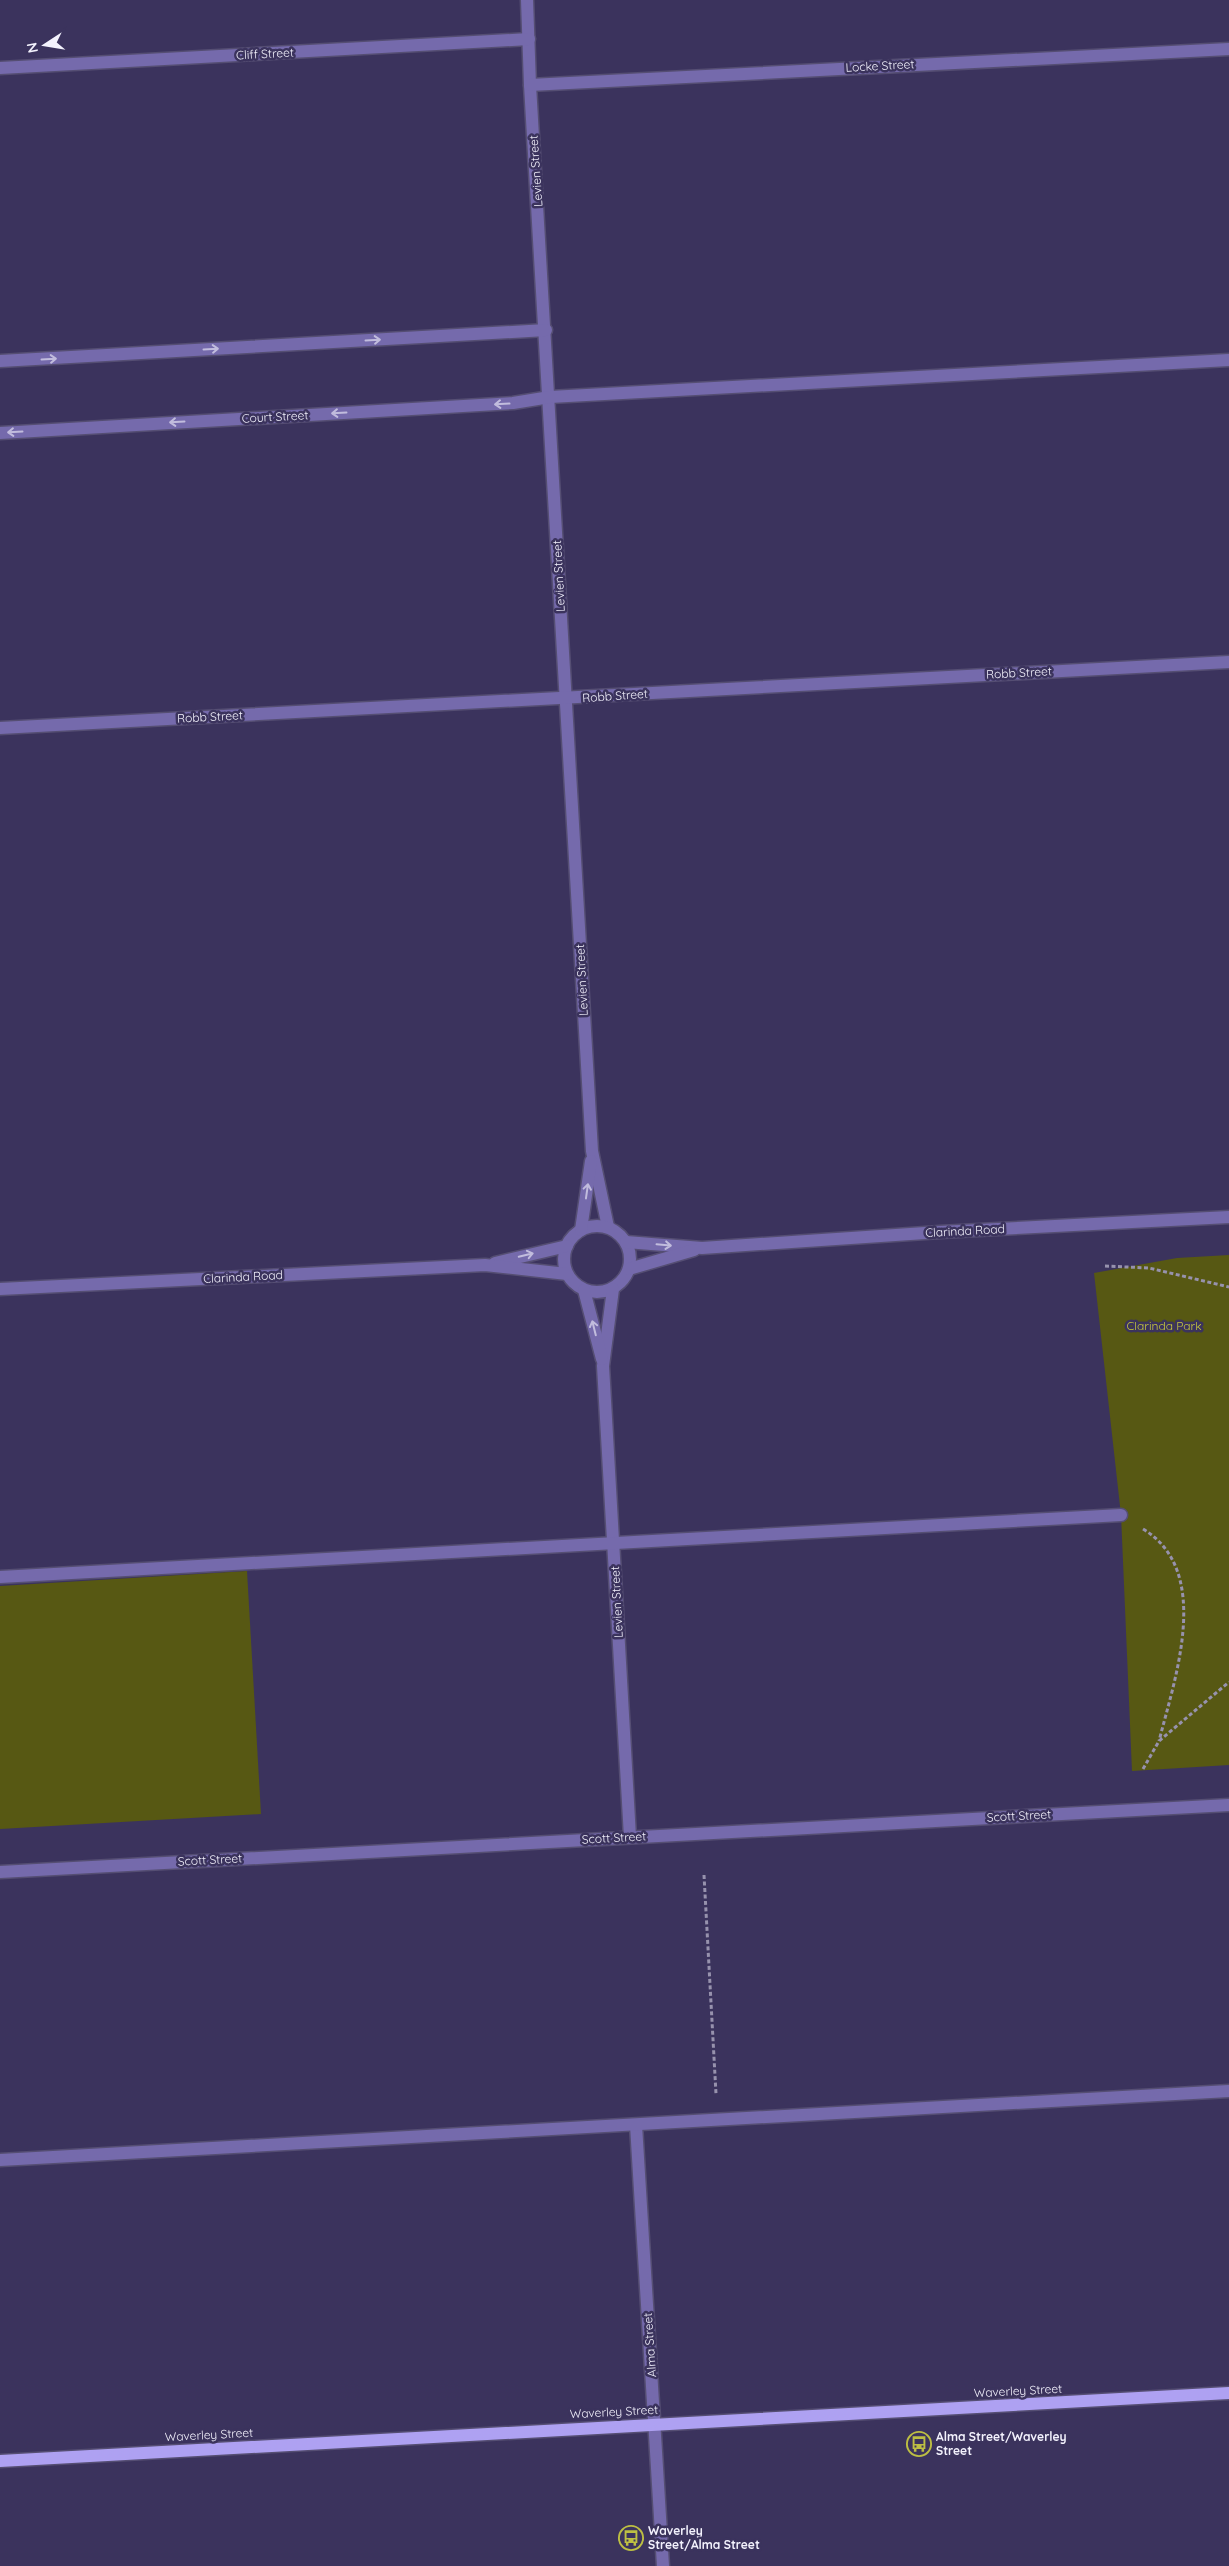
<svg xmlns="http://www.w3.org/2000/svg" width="1229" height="2566" font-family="Quicksand,sans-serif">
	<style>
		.green { fill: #575813 }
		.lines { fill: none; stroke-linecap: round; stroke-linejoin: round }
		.minor-casing { stroke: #554e73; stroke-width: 15 }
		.major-casing { stroke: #554e73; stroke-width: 15 }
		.path { stroke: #9792ad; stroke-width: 3; stroke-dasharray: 4 2.5; stroke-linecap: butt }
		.minor { stroke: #756aac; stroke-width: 12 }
		.major { stroke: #aea1f2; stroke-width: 12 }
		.oneway { stroke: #c1bcdd }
		.labels { text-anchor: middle; stroke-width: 5; stroke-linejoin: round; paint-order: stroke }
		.street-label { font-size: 12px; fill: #f3f2fd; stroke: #3b335d }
		.park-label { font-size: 12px; fill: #c6c83d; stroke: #3b335d }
		.poi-label { font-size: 12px; font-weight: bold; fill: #f3f2fd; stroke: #3b335d; text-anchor: start }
	</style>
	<rect width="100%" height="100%" fill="#3b335d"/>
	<!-- green -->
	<g class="green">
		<path d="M1229,1255V1765L1132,1771L1121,1515L1094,1273L1177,1258Z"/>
		<path d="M247,1571L261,1814L0,1829V1586Z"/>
	</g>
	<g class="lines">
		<defs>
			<g id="minor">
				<path d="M527,0L530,85L592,1151L608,1227"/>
				<path d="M0,68L529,39"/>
				<path d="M530,85L1229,49"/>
				<path d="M0,361L546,330"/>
				<path d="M0,433L513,403L550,397L1229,360"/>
				<path d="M0,728L1229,662"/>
				<circle cx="597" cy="1259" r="33"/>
				<path d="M581,1230L591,1161"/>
				<path d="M626,1242L702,1248L940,1232L1229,1217"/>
				<path d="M495,1263L567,1246"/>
				<path d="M629,1269L694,1250"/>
				<path d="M0,1289L485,1265L567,1274"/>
				<path d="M613,1289L603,1366L630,1837"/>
				<path d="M584,1290L602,1359"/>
				<path d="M0,1577L1121,1515"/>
				<path d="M0,1872L1229,1805"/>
				<path d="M636,2125L663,2566"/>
				<path d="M0,2160L1229,2091"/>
			</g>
			<path id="major" d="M0,2461L1229,2393"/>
		</defs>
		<!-- minor casing -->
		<use href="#minor" class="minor-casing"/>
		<!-- major casing -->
		<use href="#major" class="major-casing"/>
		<!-- path -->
		<g class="path">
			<path d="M1105,1266L1149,1268L1229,1287"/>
			<path d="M1143,1529C1213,1571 1175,1678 1159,1741"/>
			<path d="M1143,1769L1159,1741L1229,1682"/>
			<path d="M704,1875L716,2094"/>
		</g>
		<!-- minor -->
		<use href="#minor" class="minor"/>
		<!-- major -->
		<use href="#major" class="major"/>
	</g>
	<!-- one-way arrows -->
	<defs><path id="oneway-shaft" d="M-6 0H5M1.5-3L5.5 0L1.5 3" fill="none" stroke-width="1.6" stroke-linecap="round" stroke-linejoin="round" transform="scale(1.25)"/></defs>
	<g class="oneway">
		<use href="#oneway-shaft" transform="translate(373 340) rotate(-3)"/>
		<use href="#oneway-shaft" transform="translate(211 349) rotate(-3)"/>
		<use href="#oneway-shaft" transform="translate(49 359) rotate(-3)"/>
		<use href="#oneway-shaft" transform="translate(502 404) rotate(177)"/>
		<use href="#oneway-shaft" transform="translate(339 413) rotate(177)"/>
		<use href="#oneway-shaft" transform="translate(177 422) rotate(177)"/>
		<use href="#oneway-shaft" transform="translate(15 432) rotate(177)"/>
		<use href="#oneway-shaft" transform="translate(587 1191) rotate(-82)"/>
		<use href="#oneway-shaft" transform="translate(664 1245) rotate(5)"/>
		<use href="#oneway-shaft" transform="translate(526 1255) rotate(-14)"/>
		<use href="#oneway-shaft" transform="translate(594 1328) rotate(-104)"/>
	</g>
	<!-- icons -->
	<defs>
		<symbol id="bus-ring" viewBox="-11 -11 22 22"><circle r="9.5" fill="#3b335d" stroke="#bdbf43" stroke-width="1.5"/><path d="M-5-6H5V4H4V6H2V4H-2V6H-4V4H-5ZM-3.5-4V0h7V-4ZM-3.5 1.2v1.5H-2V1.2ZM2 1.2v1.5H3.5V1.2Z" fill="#bdbf43"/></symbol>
	</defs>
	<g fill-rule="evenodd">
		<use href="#bus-ring" x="905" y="2430" width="28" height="28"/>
		<use href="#bus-ring" x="617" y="2524" width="28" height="28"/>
	</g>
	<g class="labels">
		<!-- street labels -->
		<g class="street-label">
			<text transform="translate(265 54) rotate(-3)" y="4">Cliff Street</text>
			<text transform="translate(880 66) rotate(-3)" y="4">Locke Street</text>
			<text transform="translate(536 171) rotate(-94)" y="4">Levien Street</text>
			<text transform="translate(275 417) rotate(-3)" y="4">Court Street</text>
			<text transform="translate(559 576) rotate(-93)" y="4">Levien Street</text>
			<text transform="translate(1019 673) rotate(-3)" y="4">Robb Street</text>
			<text transform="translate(615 696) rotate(-4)" y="4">Robb Street</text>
			<text transform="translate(210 717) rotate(-3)" y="4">Robb Street</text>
			<text transform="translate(582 980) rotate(-93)" y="4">Levien Street</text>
			<text transform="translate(965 1231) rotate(-3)" y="4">Clarinda Road</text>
			<text transform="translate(243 1277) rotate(-3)" y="4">Clarinda Road</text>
			<text transform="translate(617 1602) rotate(-93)" y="4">Levien Street</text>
			<text transform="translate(1019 1816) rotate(-3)" y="4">Scott Street</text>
			<text transform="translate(614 1838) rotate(-3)" y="4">Scott Street</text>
			<text transform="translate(210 1860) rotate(-3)" y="4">Scott Street</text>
			<text transform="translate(650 2345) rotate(-94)" y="4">Alma Street</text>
			<text transform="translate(1018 2391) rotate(-3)" y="4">Waverley Street</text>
			<text transform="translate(614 2412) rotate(-3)" y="4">Waverley Street</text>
			<text transform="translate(209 2435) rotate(-3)" y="4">Waverley Street</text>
		</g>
		<!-- park labels -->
		<g class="park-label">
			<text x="1164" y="1330">Clarinda Park</text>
		</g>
		<!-- poi labels -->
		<g class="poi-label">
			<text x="936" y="2441">Alma Street/Waverley<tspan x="936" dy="14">Street</tspan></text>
			<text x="648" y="2535">Waverley<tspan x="648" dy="14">Street/Alma Street</tspan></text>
		</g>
	</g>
	<!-- north arrow -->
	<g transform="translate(45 45) rotate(258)" stroke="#3b335d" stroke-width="4" paint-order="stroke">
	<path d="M0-4L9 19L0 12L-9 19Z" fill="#f3f2fd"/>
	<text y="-8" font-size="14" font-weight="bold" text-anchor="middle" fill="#f3f2fd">N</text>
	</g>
</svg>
